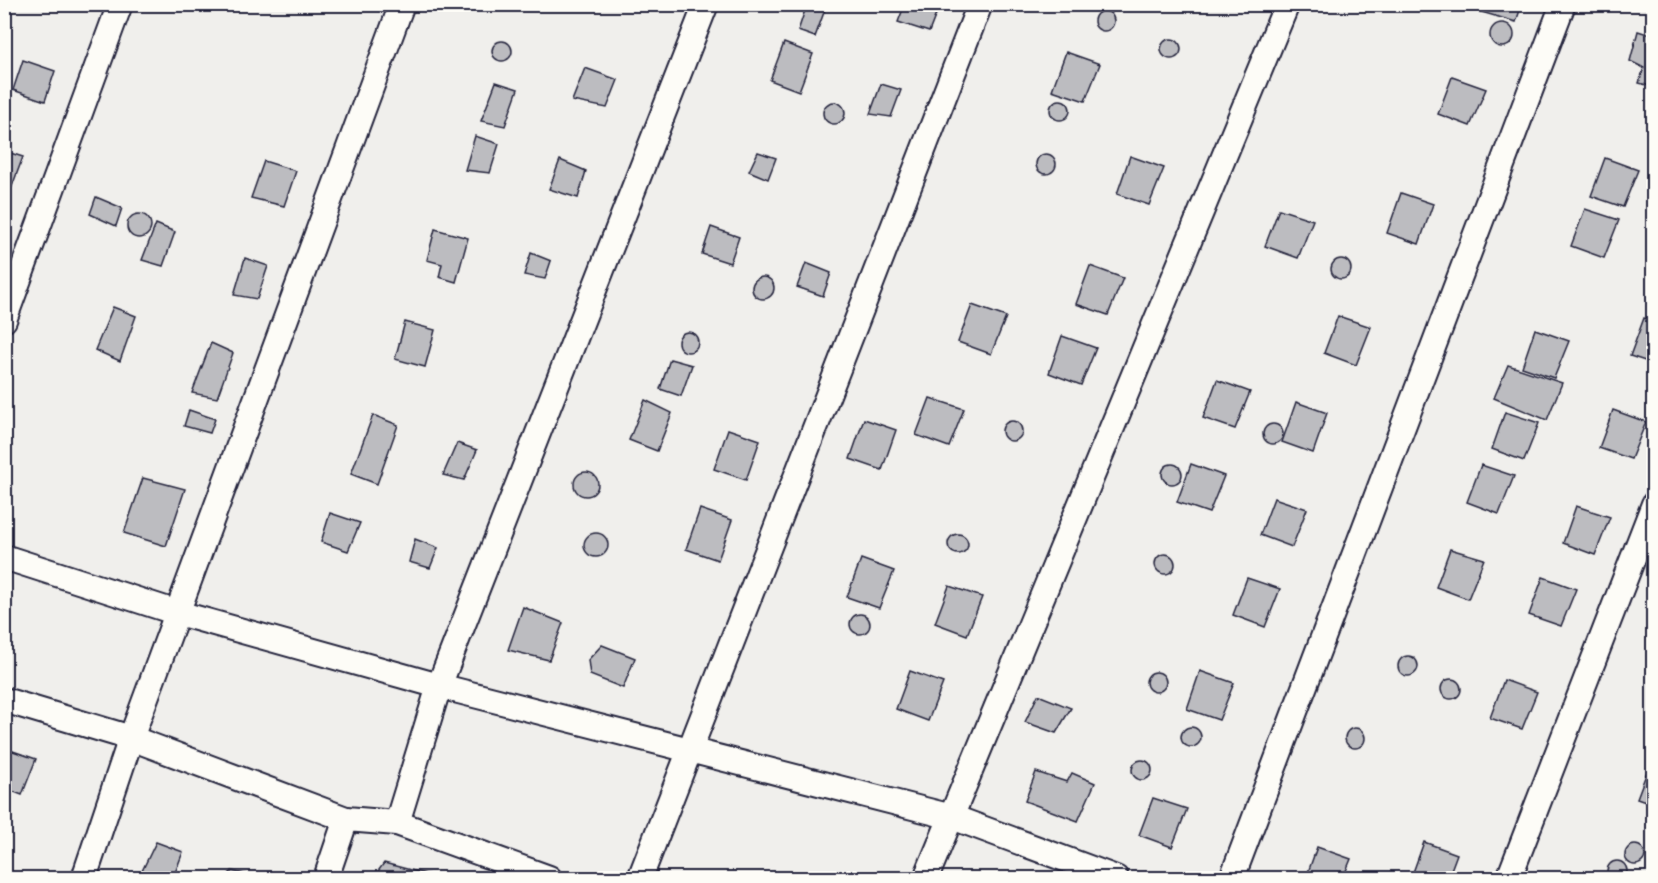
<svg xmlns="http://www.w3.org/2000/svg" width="1658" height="883" font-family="Kalam,sans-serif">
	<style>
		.building { fill: #bcbcc0; stroke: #22223b; stroke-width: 1.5 }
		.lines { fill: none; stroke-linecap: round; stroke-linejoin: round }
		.minor-casing { stroke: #22223b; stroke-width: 28 }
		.minor { stroke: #fdfcf7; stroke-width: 24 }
	</style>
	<rect width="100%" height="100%" fill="#f0efec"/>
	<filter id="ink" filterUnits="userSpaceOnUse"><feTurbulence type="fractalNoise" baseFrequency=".0167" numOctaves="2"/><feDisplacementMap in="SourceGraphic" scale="12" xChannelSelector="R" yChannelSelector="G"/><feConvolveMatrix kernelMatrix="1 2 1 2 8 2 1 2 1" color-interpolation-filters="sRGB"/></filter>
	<g filter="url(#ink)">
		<!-- building -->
		<g class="building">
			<path d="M807,4H827L815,37L798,31Z"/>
			<path d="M905,4H940L929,32L898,22Z"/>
			<path d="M1472,4H1522L1516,22L1471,9Z"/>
			<circle cx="1104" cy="21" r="10"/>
			<circle cx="1502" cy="35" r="12"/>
			<path d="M1638,31L1654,36V87L1639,83L1644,68L1630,61Z"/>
			<circle cx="1171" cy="49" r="10"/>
			<circle cx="502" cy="51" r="10"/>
			<path d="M784,43L813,54L799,91L770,80Z"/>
			<path d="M1066,52L1100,64L1085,101L1052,90Z"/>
			<path d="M23,60L55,71L45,101L13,90Z"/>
			<path d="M585,68L618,80L607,108L572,101Z"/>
			<path d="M1452,77L1486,89L1470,126L1438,114Z"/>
			<path d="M496,82L518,89L505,126L481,121Z"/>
			<path d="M881,84L901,90L891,117L870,114Z"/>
			<circle cx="1060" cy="110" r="10"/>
			<circle cx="834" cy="113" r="11"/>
			<path d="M475,136L499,144L490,173L465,170Z"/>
			<path d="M4,151L23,157L11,189L4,186Z"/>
			<path d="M758,152L776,158L768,179L749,171Z"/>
			<circle cx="1046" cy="164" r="10"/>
			<path d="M1130,156L1164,168L1149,205L1117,194Z"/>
			<path d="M1605,158L1638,170L1623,207L1591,196Z"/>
			<path d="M560,160L586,171L578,198L549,189Z"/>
			<path d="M264,161L296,171L284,206L251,198Z"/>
			<path d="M1401,193L1433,204L1419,244L1387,233Z"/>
			<path d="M96,197L122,208L116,226L90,214Z"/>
			<path d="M1279,209L1313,220L1298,258L1265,246Z"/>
			<path d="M1585,209L1619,220L1604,258L1571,246Z"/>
			<circle cx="139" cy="226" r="12"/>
			<path d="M156,224L175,232L163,266L142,260Z"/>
			<path d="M711,227L739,237L730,263L702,254Z"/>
			<path d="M435,229L468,238L456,282L439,277L442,264L427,260Z"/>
			<path d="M531,253L551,261L545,279L524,275Z"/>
			<path d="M245,258L268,266L257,299L234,295Z"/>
			<circle cx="1341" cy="269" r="10"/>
			<path d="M806,263L831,273L823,296L797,287Z"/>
			<path d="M1090,266L1123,278L1108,315L1076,304Z"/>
			<circle cx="763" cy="288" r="11"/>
			<path d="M972,305L1006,317L991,354L958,342Z"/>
			<path d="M113,307L136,316L120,361L95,350Z"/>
			<path d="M1338,316L1371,327L1356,365L1324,353Z"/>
			<path d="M1644,318L1654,322V364L1630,356Z"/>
			<path d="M405,322L435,330L425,367L395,359Z"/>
			<path d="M1535,329L1569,341L1554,378L1522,367Z"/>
			<circle cx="688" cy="342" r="10"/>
			<path d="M1062,336L1096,348L1081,385L1049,373Z"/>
			<path d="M211,343L233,353L217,398L192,393Z"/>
			<path d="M670,359L692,365L681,396L660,389Z"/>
			<path d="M1508,365L1562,383L1547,420L1494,398Z"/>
			<path d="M1217,380L1250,392L1235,429L1203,418Z"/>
			<path d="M930,398L964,409L949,447L916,435Z"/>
			<path d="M645,400L672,413L657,451L629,440Z"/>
			<path d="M1296,402L1327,413L1313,453L1282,442Z"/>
			<path d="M189,410L215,419L210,433L184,426Z"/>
			<path d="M1613,410L1646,422L1631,459L1599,448Z"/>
			<path d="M1505,412L1539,423L1524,461L1492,449Z"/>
			<path d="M373,415L398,425L377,484L351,474Z"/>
			<path d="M864,419L896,430L882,470L850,459Z"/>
			<circle cx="1012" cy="431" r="10"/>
			<circle cx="1273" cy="434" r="10"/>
			<path d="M728,429L760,440L746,480L714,469Z"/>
			<path d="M457,443L477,450L464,480L443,475Z"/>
			<circle cx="1172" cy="474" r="10"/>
			<path d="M1191,464L1224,476L1209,513L1177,502Z"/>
			<path d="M1481,465L1514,476L1499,514L1467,502Z"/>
			<circle cx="586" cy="484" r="12"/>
			<path d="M143,478L185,489L166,546L124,533Z"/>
			<path d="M1274,498L1307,509L1292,547L1260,535Z"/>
			<path d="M1576,506L1610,517L1595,555L1563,543Z"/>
			<path d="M700,509L732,520L718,560L686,549Z"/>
			<path d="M330,513L360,523L348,551L321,542Z"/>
			<circle cx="596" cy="545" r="12"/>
			<circle cx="958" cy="544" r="10"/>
			<path d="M415,539L438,548L430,568L409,562Z"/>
			<path d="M1450,549L1484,559L1468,599L1436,587Z"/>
			<circle cx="1165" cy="564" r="10"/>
			<path d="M861,559L894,571L879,608L847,597Z"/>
			<path d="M1543,577L1576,589L1561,626L1529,615Z"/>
			<path d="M1247,578L1280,589L1265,627L1233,615Z"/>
			<path d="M949,586L982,597L967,635L935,623Z"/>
			<path d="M523,607L563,623L549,660L508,650Z"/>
			<circle cx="860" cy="624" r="10"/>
			<path d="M602,645L635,658L623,688L590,675L588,660Z"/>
			<circle cx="1408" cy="666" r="10"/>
			<path d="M910,671L943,683L928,721L896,709Z"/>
			<path d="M1200,671L1234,683L1219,720L1187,709Z"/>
			<circle cx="1156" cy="682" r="10"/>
			<circle cx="1451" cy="689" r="10"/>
			<path d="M1504,680L1537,692L1522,729L1490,718Z"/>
			<path d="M1038,695L1071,708L1056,733L1025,722Z"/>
			<circle cx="1191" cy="737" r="10"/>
			<circle cx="1355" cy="738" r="10"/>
			<path d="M10,750L36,759L22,795L4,788V765Z"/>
			<circle cx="1142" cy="770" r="10"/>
			<path d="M1651,761L1654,762V804L1637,798Z"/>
			<path d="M1036,772L1067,782L1072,773L1095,783L1078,821L1025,801Z"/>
			<path d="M1153,798L1187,809L1172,847L1139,835Z"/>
			<path d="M156,842L183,852L173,878H163L142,871Z"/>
			<path d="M1424,842L1457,854L1448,878H1411Z"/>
			<circle cx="1635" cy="855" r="10"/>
			<path d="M1317,847L1351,859L1343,878H1306Z"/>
			<circle cx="1617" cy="871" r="10"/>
			<path d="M384,863L441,878H373Z"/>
			<path d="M232,871L262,878H225Z"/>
		</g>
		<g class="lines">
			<defs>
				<g id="minor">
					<path d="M4,320L120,4"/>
					<path d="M4,557L178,613L439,686L952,817L1116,878"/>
					<path d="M4,700L131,738L346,819L397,823L549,878"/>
					<path d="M397,823L439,686L706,4"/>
					<path d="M84,878L131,738L402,4"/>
					<path d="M326,878L346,819"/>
					<path d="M640,878L980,4"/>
					<path d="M926,878L1287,4"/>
					<path d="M1232,878L1563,4"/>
					<path d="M1509,878L1654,504"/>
				</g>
			</defs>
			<!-- minor casing -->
			<use href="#minor" class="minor-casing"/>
			<!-- minor -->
			<use href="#minor" class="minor"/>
		</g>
	</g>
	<!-- margin -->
	<rect width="1658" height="883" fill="none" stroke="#fdfcf7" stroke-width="24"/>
	<rect x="12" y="12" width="1634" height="859" fill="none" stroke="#22223b" stroke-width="2" filter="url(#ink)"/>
</svg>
